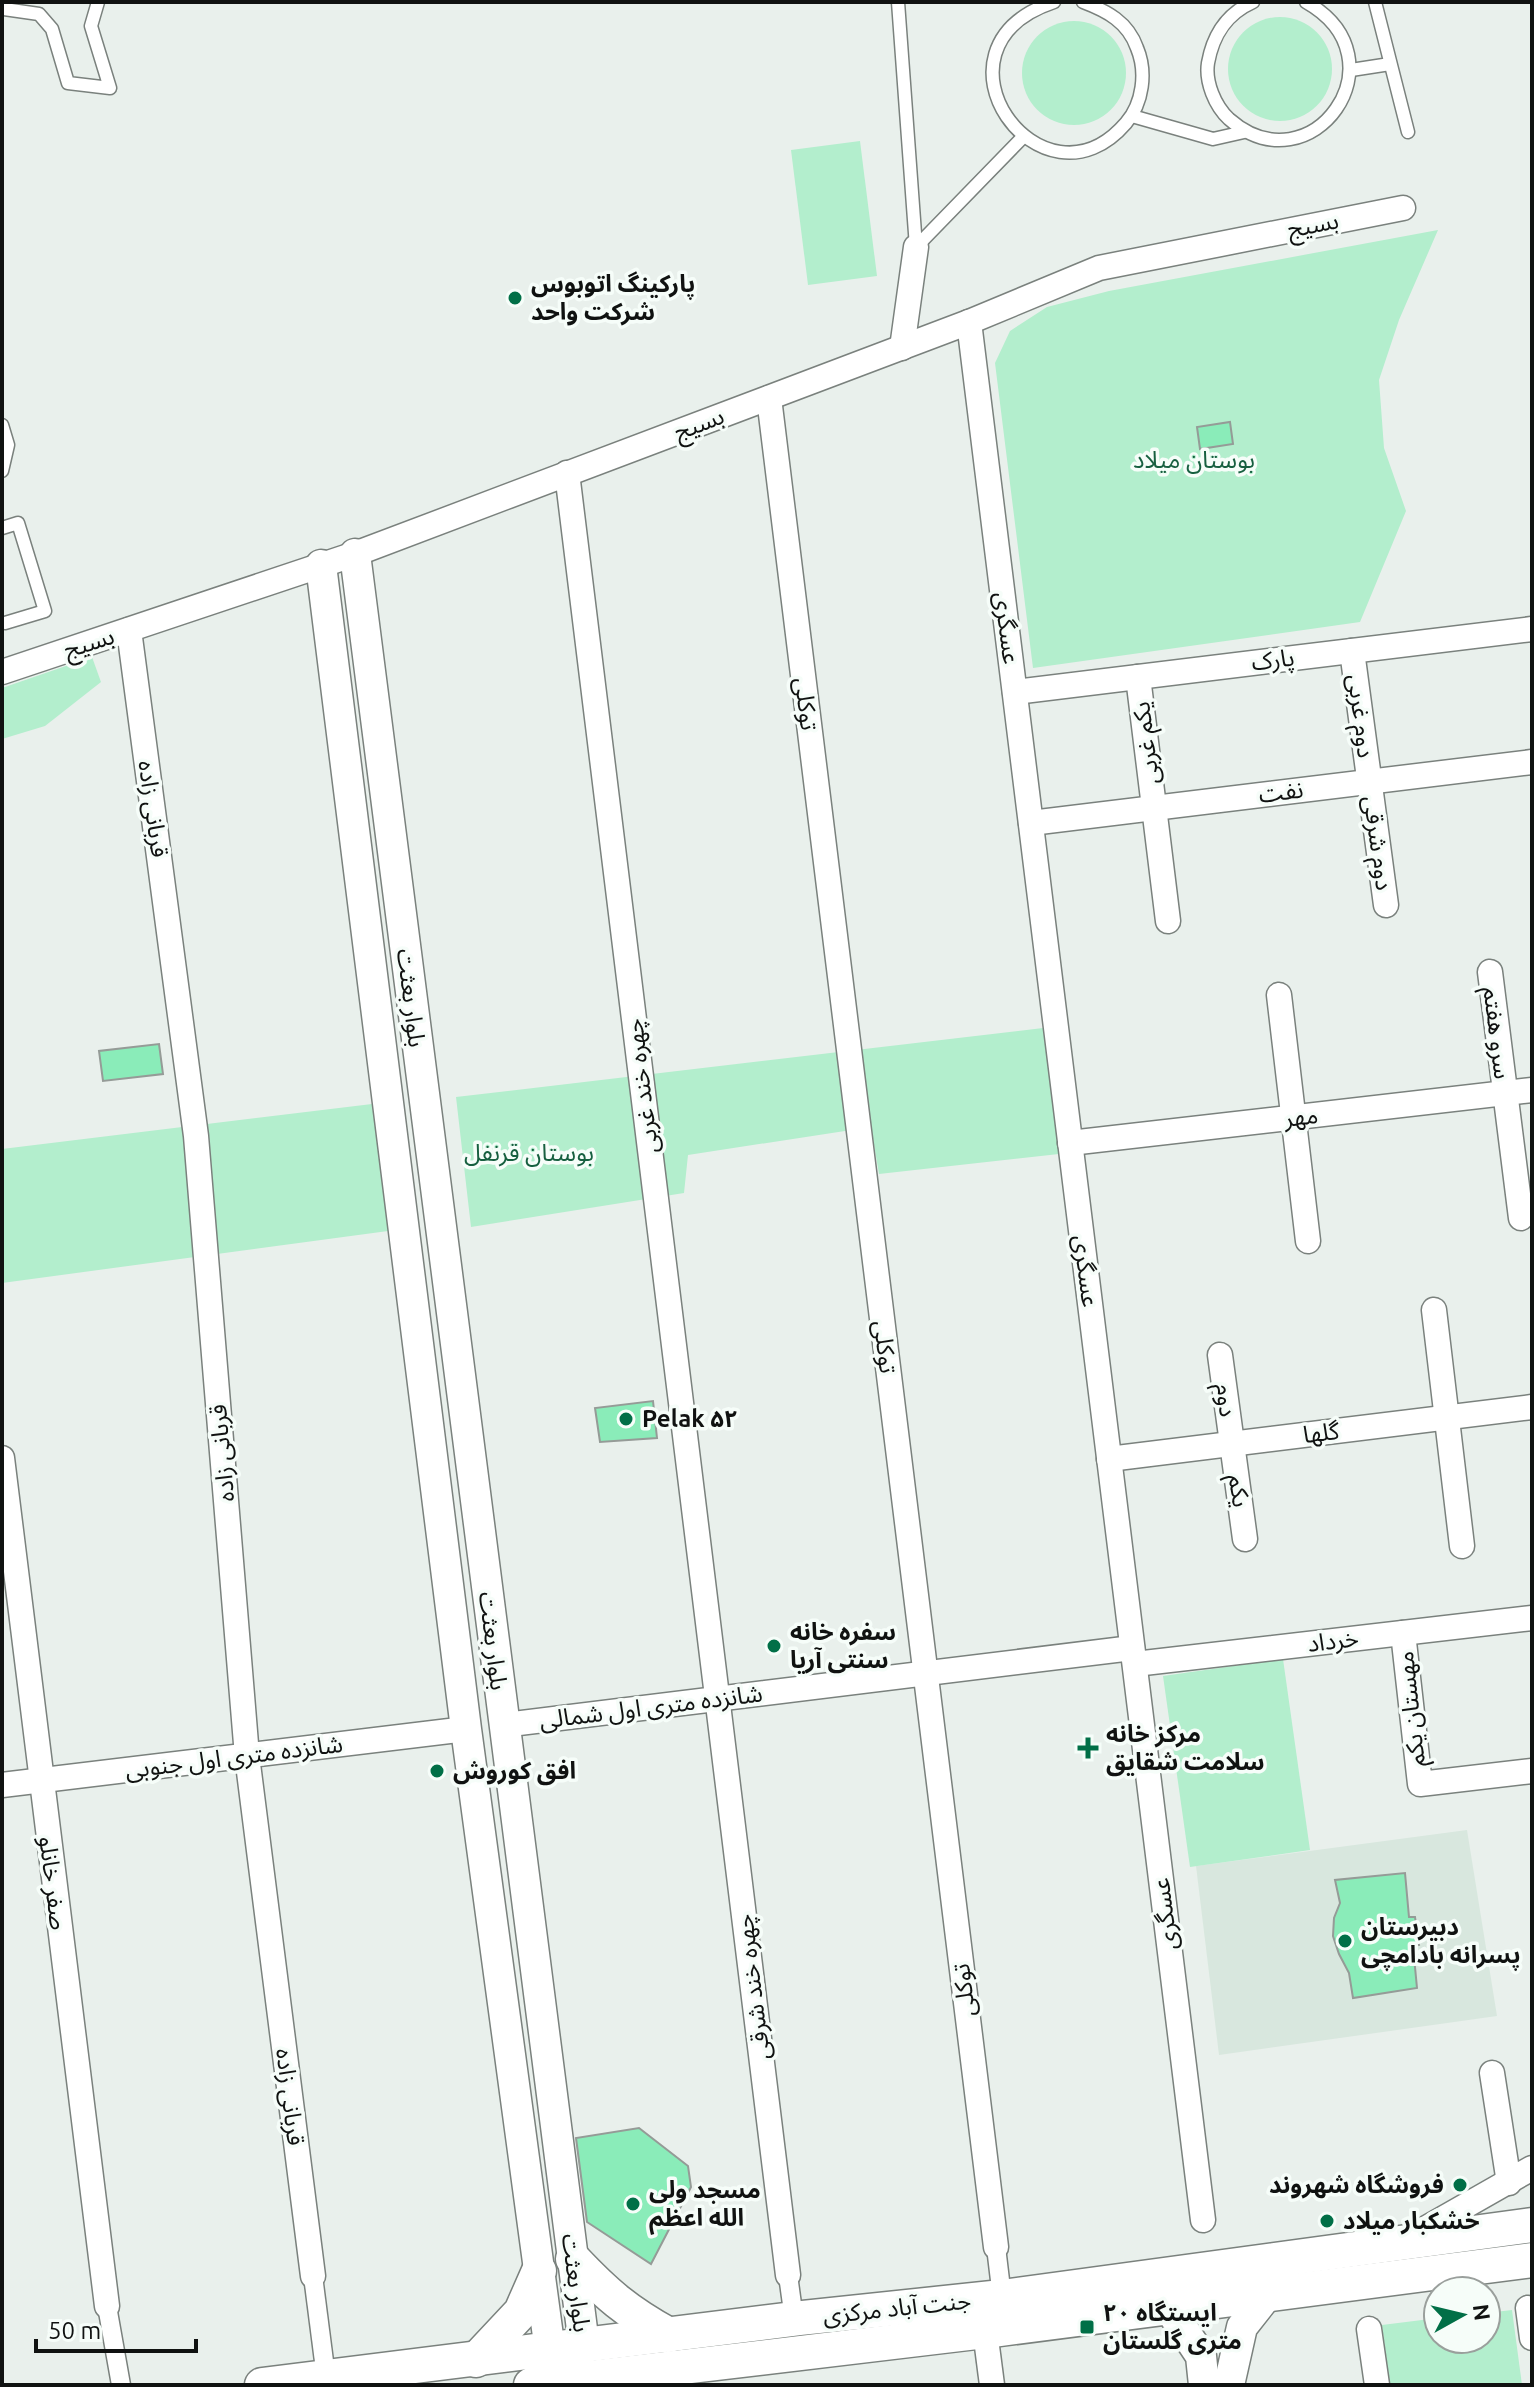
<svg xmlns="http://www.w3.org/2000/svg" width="1534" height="2387" font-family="Ubuntu,'Noto Sans Arabic',sans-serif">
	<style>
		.built { fill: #d8e7de }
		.green { fill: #b3eecd }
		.building { fill: #8aecb9; stroke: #959b97; stroke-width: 2 }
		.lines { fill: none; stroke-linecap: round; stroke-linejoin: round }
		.service-casing { stroke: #7a817d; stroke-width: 15 }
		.pedestrian-casing { stroke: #7a817d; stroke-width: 21 }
		.minor-casing { stroke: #7a817d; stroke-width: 27 }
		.tertiary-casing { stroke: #7a817d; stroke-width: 33 }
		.secondary-casing { stroke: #7a817d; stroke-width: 37 }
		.service { stroke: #fff; stroke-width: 12 }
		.pedestrian { stroke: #fff; stroke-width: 18 }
		.minor { stroke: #fff; stroke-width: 24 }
		.tertiary { stroke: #fff; stroke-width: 30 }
		.secondary { stroke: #fff; stroke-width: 34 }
		.poi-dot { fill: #016f47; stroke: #f6fdf9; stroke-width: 3 }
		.labels { text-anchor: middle; stroke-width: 7; stroke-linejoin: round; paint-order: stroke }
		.street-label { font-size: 24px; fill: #101211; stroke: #f6fdf9 }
		.poi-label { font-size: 24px; font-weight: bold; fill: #101211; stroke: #f6fdf9; text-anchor: start }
		.park-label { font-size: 24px; fill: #176040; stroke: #f6fdf9 }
	</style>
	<rect width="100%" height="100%" fill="#e9f0ec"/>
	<!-- built -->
	<path class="built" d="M1467,1830L1497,2016L1219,2055L1196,1866Z"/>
	<!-- green -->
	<g class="green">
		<circle cx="1280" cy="69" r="52"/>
		<circle cx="1074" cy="73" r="52"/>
		<path d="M860,141L877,276L808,285L791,150Z"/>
		<path d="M1438,230L1399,320L1379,380L1384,448L1406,511L1360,622L1033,668L995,363L1010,331L1047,307L1109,291Z"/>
		<path d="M92,657L101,682L45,726L2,739V688Z"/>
		<path d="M1043,1028L1059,1154L879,1174L871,1127L688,1155L684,1193L471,1227L456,1097Z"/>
		<path d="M372,1104L388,1231L2,1283V1149Z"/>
		<path d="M1283,1659L1310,1850L1190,1867L1163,1676Z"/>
		<path d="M1512,2310L1522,2385H1390L1382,2325L1438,2318V2339H1486V2313Z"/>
	</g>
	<!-- building -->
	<g class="building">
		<path d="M1230,422L1233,444L1200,449L1197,427Z"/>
		<path d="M159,1044L163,1074L103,1081L99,1051Z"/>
		<path d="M653,1401L657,1438L600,1442L595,1408Z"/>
		<path d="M1405,1873L1409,1917H1415L1419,1945L1413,1946L1417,1988L1353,1998L1349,1973L1339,1954L1333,1936L1334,1918L1340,1903L1335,1880Z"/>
		<path d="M639,2128L688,2166L691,2187L651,2264L587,2222L576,2138Z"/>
	</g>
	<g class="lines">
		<defs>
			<g id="service">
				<path d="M898,2L916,247"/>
				<path d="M1054,2C916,48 1042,221 1126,123C1143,103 1147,72 1137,48C1128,22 1107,11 1083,2"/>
				<path d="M1253,2C1226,14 1213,35 1208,63C1205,82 1215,106 1229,119C1311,191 1407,59 1306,2"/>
				<path d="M1375,2L1408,132"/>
				<path d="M4,9L39,14L52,29L68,83L110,88L91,26L98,2"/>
				<path d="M1351,70L1390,64"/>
				<path d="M1132,116L1213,139L1244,132"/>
				<path d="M916,247L1023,137"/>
				<path d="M2,425L8,445L2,471"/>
				<path d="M2,528L18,523L45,611L5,623"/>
			</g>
			<g id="pedestrian">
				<path d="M996,2247L1002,2297"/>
				<path d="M788,2275L794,2319"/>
				<path d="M313,2276L326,2377"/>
				<path d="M107,2306L121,2385"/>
			</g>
			<g id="minor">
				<path d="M969,322L1203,2220"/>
				<path d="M902,348L916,247"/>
				<path d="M769,398L996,2247"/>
				<path d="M567,473L788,2275"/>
				<path d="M129,630L196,1136L247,1756L313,2276"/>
				<path d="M1352,651L1386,905"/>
				<path d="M2,672L355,554L969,322L1099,268L1403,208"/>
				<path d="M1138,677L1168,921"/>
				<path d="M1015,692L1532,629"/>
				<path d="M1031,823L1532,762"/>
				<path d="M1490,972L1521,1218"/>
				<path d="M1279,995L1308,1241"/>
				<path d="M1070,1143L1532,1090"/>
				<path d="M1434,1310L1462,1546"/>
				<path d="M1220,1355L1245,1539"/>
				<path d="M2,1458L107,2306"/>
				<path d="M1109,1459L1532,1407"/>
				<path d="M1403,1633L1420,1784L1532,1771"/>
				<path d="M1135,1664L1532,1618"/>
				<path d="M504,1725L1132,1648"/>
				<path d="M2,1785L466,1729"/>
				<path d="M1492,2073L1509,2183"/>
				<path d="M1416,2234L1532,2168"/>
				<path d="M1528,2308L1532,2338"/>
				<path d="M1369,2329L1377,2385"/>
				<path d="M985,2331L992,2385"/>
			</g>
			<g id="tertiary">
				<path d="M355,554L584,2345L574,2368"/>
				<path d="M321,565L466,1729L550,2351L561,2368"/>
				<path d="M1169,2308L1201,2356L1204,2385"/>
				<path d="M1229,2385L1242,2327L1268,2294"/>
			</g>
			<g id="secondary">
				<path d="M573,2259C606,2294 627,2312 669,2335"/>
				<path d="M476,2360L521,2312L539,2271"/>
				<path d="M262,2385L801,2318L1002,2297L1532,2225"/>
				<path d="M531,2385L985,2331L1532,2260"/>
			</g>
		</defs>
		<!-- service casing -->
		<use href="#service" class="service-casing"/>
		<!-- pedestrian casing -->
		<use href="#pedestrian" class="pedestrian-casing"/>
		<!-- minor casing -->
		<use href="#minor" class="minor-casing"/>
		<!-- tertiary casing -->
		<use href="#tertiary" class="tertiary-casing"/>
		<!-- secondary casing -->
		<use href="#secondary" class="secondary-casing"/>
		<!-- service -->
		<use href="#service" class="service"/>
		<!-- pedestrian -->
		<use href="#pedestrian" class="pedestrian"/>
		<!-- minor -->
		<use href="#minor" class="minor"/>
		<!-- tertiary -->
		<use href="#tertiary" class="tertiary"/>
		<!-- secondary -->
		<use href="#secondary" class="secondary"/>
	</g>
	<!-- markers -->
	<g class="poi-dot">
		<circle cx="515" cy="298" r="8"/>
		<circle cx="626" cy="1419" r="8"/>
		<circle cx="774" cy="1646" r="8"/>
		<path d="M1084 1736h8v8h8v8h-8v8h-8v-8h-8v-8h8z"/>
		<circle cx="437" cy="1771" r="8"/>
		<circle cx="1345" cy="1941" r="8"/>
		<circle cx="1460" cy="2185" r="8"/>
		<circle cx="633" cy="2204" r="8"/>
		<circle cx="1327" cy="2221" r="8"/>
		<rect x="1079" y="2319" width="16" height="16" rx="4"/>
	</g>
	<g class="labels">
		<!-- street labels -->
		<g class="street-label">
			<text transform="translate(1313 225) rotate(-11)" y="8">بسیج</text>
			<text transform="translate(699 424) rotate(-21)" y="8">بسیج</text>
			<text transform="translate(1007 628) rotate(83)" y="8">عسگری</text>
			<text transform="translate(89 643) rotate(-18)" y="8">بسیج</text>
			<text transform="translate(1273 660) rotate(-7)" y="8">پارک</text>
			<text transform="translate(806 704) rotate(83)" y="8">توکلی</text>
			<text transform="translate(1361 716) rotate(83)" y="8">دوم غربی</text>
			<text transform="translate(1146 743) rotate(-97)" y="8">یکم غربی</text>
			<text transform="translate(1281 792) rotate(-7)" y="8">نفت</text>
			<text transform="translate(153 809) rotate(82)" y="8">قربانی زاده</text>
			<text transform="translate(1378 843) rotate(82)" y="8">دوم شرقی</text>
			<text transform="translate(411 998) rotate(83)" y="8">بلوار بعثت</text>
			<text transform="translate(1497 1033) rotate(83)" y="8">سرو هفتم</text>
			<text transform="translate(642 1086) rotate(-97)" y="8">چهره خند غربی</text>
			<text transform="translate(1301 1117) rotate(-7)" y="8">مهر</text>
			<text transform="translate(1086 1271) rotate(83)" y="8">عسگری</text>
			<text transform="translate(885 1347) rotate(83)" y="8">توکلی</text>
			<text transform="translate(1226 1400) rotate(82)" y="8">دوم</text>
			<text transform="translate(1321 1433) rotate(-7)" y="8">گلها</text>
			<text transform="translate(222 1453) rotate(-95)" y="8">قربانی زاده</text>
			<text transform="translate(1239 1491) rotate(82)" y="8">یکم</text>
			<text transform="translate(493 1641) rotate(83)" y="8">بلوار بعثت</text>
			<text transform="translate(1333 1641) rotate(-7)" y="8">خرداد</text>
			<text transform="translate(651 1707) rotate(-7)" y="8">شانزده متری اول شمالی</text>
			<text transform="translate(1411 1709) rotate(-96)" y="8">مهستان یکم</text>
			<text transform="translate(234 1757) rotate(-7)" y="8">شانزده متری اول جنوبی</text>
			<text transform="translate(53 1883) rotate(83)" y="8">صفر خانلو</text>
			<text transform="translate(1165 1914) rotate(-97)" y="8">عسگری</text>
			<text transform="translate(753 1987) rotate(-97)" y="8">چهره خند شرقی</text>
			<text transform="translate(964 1990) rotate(-97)" y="8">توکلی</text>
			<text transform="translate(290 2097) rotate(83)" y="8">قربانی زاده</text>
			<text transform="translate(576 2283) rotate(83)" y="8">بلوار بعثت</text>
			<text transform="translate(897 2308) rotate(-6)" y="8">جنت آباد مرکزی</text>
		</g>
		<!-- poi labels -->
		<g class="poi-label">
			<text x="531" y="292">پارکینگ اتوبوس<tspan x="531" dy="28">شرکت واحد</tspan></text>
			<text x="642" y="1427">Pelak ۵۲</text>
			<text x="790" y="1640">سفره خانه<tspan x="790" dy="28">سنتی آریا</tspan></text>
			<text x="1106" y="1742">مرکز خانه<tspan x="1106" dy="28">سلامت شقایق</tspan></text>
			<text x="453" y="1779">افق کوروش</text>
			<text x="1361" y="1935">دبیرستان<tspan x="1361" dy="28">پسرانه بادامچی</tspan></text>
			<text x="1444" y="2193" text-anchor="end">فروشگاه شهروند</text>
			<text x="649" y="2198">مسجد ولی<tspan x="649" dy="28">الله اعظم</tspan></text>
			<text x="1343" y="2229">خشکبار میلاد</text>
			<text x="1103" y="2321">ایستگاه ۲۰<tspan x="1103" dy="28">متری گلستان</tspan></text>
		</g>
		<!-- park labels -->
		<g class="park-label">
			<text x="1194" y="468">بوستان میلاد</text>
			<text x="529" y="1161">بوستان قرنفل</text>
		</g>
	</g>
	<!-- border -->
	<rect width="1534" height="2387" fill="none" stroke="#101211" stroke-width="8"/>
	<!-- north arrow -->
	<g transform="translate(1462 2315) rotate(82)"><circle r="38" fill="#f6fdf9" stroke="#9a9f9c" stroke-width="2"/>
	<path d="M0-6L14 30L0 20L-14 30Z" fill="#016f47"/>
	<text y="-12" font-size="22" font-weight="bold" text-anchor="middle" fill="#101211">N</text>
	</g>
	<!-- scale -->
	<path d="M36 2339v12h160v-12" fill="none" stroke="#101211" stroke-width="4"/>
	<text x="48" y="2339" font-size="24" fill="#101211" stroke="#f6fdf9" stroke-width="6" paint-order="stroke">50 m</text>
</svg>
